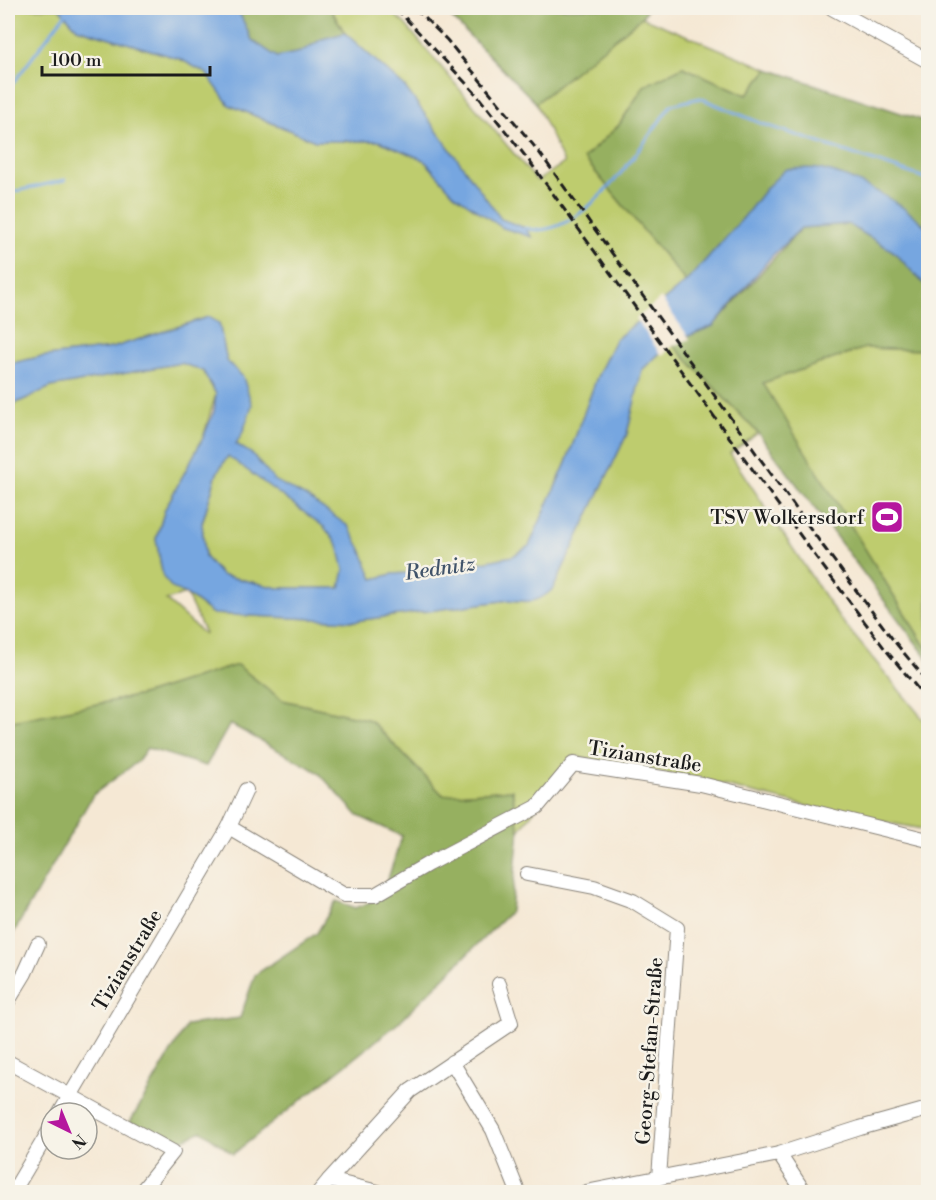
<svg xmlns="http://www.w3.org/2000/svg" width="936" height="1200" font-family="'Libre Bodoni',serif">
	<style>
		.green { fill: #becc6e; stroke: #6d7445; stroke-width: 1.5; fill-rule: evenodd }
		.forest { fill: #96b061; stroke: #59663e; stroke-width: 1.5 }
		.water { fill: #76a6e0; stroke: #49617e; stroke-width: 1.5; fill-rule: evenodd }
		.pier { fill: #f5e8d4 }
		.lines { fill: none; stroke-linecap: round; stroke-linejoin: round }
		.stream { stroke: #76a6e0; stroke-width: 3 }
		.minor-casing { stroke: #888278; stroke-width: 16 }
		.minor { stroke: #fff; stroke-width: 14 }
		.rail { stroke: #1c1c1c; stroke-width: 3; stroke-dasharray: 9 4.5; stroke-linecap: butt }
		.labels { text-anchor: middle; stroke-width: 5; stroke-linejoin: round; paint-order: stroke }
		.poi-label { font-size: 20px; fill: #1c1c1c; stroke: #f7f3e8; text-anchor: end }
		.street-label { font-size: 20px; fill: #1c1c1c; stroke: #f7f3e8 }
		.water-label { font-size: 21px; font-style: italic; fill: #40536a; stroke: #f7f3e8 }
	</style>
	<rect width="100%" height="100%" fill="#f7f3e8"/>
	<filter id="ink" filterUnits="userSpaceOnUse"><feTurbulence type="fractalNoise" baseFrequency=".0167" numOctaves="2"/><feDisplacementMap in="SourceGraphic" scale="12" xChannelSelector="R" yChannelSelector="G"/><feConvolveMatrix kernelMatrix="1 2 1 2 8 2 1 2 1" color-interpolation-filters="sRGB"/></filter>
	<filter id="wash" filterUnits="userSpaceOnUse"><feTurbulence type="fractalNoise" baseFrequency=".008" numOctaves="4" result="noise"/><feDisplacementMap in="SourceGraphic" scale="24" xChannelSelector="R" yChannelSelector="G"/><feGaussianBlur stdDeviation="1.35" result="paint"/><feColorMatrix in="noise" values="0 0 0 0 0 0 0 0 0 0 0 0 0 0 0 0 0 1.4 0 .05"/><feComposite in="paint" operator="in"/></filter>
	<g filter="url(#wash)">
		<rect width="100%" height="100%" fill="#f5e8d4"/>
		<!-- green -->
		<g class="green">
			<path d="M8,8H59L77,28L180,59L207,73L229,105L315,141H379L424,160L454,194L503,228H525L501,220L405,87L345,33L330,8H387L405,24L537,181L564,163L536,103L642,17L768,69L747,95L683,67L644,86L619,125L584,158L686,282L615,340L597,377L566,463L529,546L513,556L437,571L393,574L342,588H278L221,575L205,557L202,524L217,473L227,361L219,323L208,317L112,348L39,357L8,364Z"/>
			<path d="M671,343L758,433L730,454L837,615L928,725V830L835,813L701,780L574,756L519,831L512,790L443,795L370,720L282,700L237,665L142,695L8,722V407L51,387L181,363L203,371L216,394L203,438L165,509L156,539L163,577L213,614L355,621L509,600L530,602L553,589L627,434L641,370ZM186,594L205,633L204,634L166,600Z"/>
			<path d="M865,348L928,350V651L762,383Z"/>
		</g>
		<!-- forest -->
		<g class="forest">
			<path d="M237,8H330L345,33L322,39L301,52L277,57L252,40Z"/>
			<path d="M442,8H648L642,17L536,103Z"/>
			<path d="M683,67L747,95L768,69L928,122V229L920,221L744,217L686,282L584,158L619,125L644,86Z"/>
			<path d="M848,224L893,251L928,288V350L865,348L763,383L928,651V659L758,433L671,343L713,326L801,228Z"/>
			<path d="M237,665L282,700L370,720L443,795L512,790L519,831L511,911L396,1025L233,1154L202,1131L173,1144L130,1122L187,1025L240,1018L255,975L317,933L336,901L356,908L382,897L402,836L358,816L318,772L230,724L206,766L147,748L137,762L93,795L10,939L8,937V722L142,695Z"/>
		</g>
		<!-- water -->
		<g class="water">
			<path d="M59,8H237L252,40L277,57L301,52L322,39L345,33L405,87L501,219L525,228L532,237L503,228L454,194L424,160L379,141H315L229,105L206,73L180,59L77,28Z"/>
			<path d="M786,169C797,169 809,167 819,169C854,176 904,203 928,229V288L893,251L848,224L801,228L772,256L713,326L671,343L642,370L627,434L553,589C536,604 530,602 509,600L355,621L213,614L186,594L172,588L163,577L156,539L165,509L203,438L214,411L216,394L203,371L181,363L51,387L8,407V364L39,357L112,348L208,317L219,323L227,361L243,377L252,405L243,432L236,444L252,454L274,480L308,498L348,526L361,549L373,579L393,574L437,571L513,556L529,546L566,463L597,377L615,340L686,282L744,217L767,187ZM228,456L324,527L338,545L344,570L340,588H278L221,575L205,557L202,523L217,473Z"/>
		</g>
		<!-- pier -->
		<path class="pier" d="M661,298L690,339L673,346L662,356L636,319Z"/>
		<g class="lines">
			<!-- stream -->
			<g class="stream">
				<path d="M8,90L65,14"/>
				<path d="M8,193L65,180"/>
				<path d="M525,228C581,245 643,143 671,105L700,98L763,124L928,179"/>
			</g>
		</g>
	</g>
	<g filter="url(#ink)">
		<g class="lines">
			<defs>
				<g id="minor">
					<path d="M832,8L928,61"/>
					<path d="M229,827L344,895H375L428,864L537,807L573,764L701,784L928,840"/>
					<path d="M527,874L594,887L633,901L677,928L659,1178"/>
					<path d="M8,1001L25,973L38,944"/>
					<path d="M8,1062L173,1152L141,1192"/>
					<path d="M452,1062L493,1130L518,1192"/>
					<path d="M60,1113L229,827L246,790"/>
					<path d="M779,1154L804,1192"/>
					<path d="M329,1180L410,1091L511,1023L499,984"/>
					<path d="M13,1192L51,1128"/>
					<path d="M319,1192L329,1180L378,1192"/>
					<path d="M586,1192L779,1154L860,1128L928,1109"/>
				</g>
			</defs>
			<!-- minor casing -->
			<use href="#minor" class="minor-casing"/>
			<!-- minor -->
			<use href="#minor" class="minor"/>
			<!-- rail -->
			<g class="rail">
				<path d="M396,8L477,95L530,162L813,553L885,649L928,701"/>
				<path d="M415,8L447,40L539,152L823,546L894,641L928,682"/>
			</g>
		</g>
	</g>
	<!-- icons -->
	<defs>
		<symbol id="stadium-square" viewBox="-11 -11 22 22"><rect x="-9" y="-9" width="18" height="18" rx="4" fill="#b5179e" stroke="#f7f3e8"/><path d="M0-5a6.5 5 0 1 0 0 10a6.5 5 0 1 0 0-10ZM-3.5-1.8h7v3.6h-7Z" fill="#fff"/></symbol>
	</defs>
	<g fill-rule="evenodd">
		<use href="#stadium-square" x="868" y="498" width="38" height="38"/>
	</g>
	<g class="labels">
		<!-- poi labels -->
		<g class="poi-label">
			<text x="864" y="524">TSV Wolkersdorf</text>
		</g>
		<!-- street labels -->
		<g class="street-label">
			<text transform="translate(645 756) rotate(9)" y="7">Tizianstraße</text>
			<text transform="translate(127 960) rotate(-59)" y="7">Tizianstraße</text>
			<text transform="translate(649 1051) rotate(-86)" y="7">Georg-Stefan-Straße</text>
		</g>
		<!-- water labels -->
		<g class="water-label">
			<text transform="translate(440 568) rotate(-8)" y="7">Rednitz</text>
		</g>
	</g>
	<!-- margin -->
	<rect width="936" height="1200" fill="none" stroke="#f7f3e8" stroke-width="30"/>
	<!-- north arrow -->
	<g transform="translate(69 1131) rotate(137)"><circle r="28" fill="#f7f3e8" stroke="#9f9d96" stroke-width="1.5"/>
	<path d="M0-4.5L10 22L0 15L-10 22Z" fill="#b5179e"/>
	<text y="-9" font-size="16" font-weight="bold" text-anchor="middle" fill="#1c1c1c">N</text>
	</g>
	<!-- scale -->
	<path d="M42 66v9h168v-9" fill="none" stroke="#1c1c1c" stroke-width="3"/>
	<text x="51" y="66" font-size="18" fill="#1c1c1c" stroke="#f7f3e8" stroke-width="4.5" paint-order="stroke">100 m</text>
</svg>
